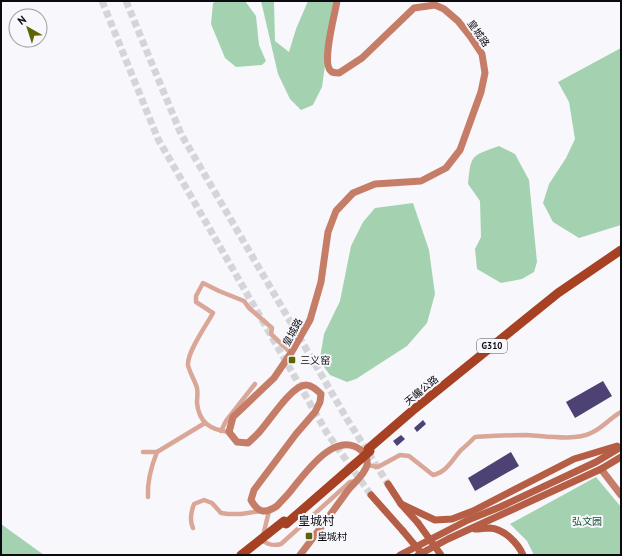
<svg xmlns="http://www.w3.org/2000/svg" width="622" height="556" font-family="'PT Sans','Noto Sans SC',sans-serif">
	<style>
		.green { fill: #a4d2b1 }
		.building { fill: #4e4173 }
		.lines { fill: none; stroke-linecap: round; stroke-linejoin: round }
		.primary-tunnel { stroke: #d5d4d9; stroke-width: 7; stroke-dasharray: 7 3.5; stroke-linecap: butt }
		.street { stroke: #d9a697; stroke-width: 4.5 }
		.secondary { stroke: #c57d68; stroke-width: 7 }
		.primary { stroke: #b65e45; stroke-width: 7 }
		.highway { stroke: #a74123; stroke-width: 9 }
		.primary-bridge { stroke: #b65e45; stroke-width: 7 }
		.highway-bridge { stroke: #a74123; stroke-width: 9 }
		.poi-dot { fill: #5e6401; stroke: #f8f8fc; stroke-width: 1.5 }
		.labels { text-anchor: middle; stroke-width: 4; stroke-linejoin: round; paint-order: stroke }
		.shield { fill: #f8f8fc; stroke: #535158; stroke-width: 1 }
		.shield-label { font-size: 9px; font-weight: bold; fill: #0c0a11 }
		.street-label { font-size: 10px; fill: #0c0a11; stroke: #f8f8fc }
		.poi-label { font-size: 10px; fill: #0c0a11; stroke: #f8f8fc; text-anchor: start }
		.park-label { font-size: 10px; fill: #165732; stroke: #f8f8fc }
		.quarter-label { font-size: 12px; fill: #0c0a11; stroke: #f8f8fc }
	</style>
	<rect width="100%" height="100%" fill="#f8f8fc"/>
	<!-- green -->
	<g class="green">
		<path d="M217,1H245L256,16L259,45L266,61L262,65L236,67L225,58L211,24L213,3Z"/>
		<path d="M261,1H274L275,41L289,52L296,29L308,1H334L322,87L313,105L301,110L290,99L278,74Z"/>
		<path d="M621,48V225L579,238L553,222L543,203L549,184L566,158L575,139L569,102L558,82Z"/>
		<path d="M499,146L515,154L529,180L537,262L534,272L522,279L501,283L477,269L475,249L481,237L480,201L468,184C471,154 471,156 499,146Z"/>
		<path d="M413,203L429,250L435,294L427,323L407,346L356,379L347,382L330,375L324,367L320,358L324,334L340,301L351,246L363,222L375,208Z"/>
		<path d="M596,477L621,507V555H534L527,541L510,524Z"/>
		<path d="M1,524L44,555H1Z"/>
	</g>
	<!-- building -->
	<g class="building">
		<path d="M603,381L612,396L575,418L566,402Z"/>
		<path d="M423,420L426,424L417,432L414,428Z"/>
		<path d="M401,435L405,439L397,446L393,441Z"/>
		<path d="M511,452L519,466L475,491L468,478Z"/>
	</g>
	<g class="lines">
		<!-- primary-tunnel -->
		<g class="primary-tunnel">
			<path d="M102,1L158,139L327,433L371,495"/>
			<path d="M126,1L181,134L347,419L388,484"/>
		</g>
		<!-- street -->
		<g class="street">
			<path d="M221,431L226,421L255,384"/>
			<path d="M229,432C211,430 199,423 197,403C197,398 198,393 197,388C195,381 189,371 188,365C187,352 207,324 213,313L196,302V296L203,283L219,291L244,301L249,308L272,328L271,334L291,353"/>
			<path d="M143,452H157L205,423"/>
			<path d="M367,465L378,467L400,455L409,456L433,475C447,472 452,460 461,450C466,446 471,441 475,437C493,436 510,435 527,435C546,436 575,441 591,433C603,428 610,418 621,412"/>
			<path d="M148,497C147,481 151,467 157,452"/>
			<path d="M269,511L262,540C268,545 273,546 281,544L350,482L356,481"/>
			<path d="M193,528C189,520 191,512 194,504L204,500L212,503L221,513L228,514H241L261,511"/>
		</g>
		<!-- secondary -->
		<g class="secondary">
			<path d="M601,469L621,495"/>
			<path d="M300,555C317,533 333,511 349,489C355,482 365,474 367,465C368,460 365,454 362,451C336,429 307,471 293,488C288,495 282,500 277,506C265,514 258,513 251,500L254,490L296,434L315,412L320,402L321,394C317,390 312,385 306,385C292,385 270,420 261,430C257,435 252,439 248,443L237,442L229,432L233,417L274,378L291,353L310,320L321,282L328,232L336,211L353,193L375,184L421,181L446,168L460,150L481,92L485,73L482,54L470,36L458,21L444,9L435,5L414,8L362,58L339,73C335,73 332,73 330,70C322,60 335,14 337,1"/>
		</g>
		<!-- primary -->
		<g class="primary">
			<path d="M388,484L401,504L418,523"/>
			<path d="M371,495L403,531"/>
			<path d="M401,504L435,520L452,519L473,511L574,459L617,446"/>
			<path d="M475,529C480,529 485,528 490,528C504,529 518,543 523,555"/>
			<path d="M400,555L468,520L500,507L596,462L621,447"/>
			<path d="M418,555L448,539L601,469L621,457"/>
		</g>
		<!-- highway -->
		<g class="highway">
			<path d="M368,449L412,411L558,293L621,250"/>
			<path d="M286,524L355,464"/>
		</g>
		<!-- primary-bridge -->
		<g class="primary-bridge">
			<path d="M418,523L441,555"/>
			<path d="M403,531L423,555"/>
		</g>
		<!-- highway-bridge -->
		<g class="highway-bridge">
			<path d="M355,464L370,451"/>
			<path d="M241,555L284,521"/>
		</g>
	</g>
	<!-- markers -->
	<g class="poi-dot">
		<rect x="288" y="356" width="8" height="8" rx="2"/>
		<rect x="305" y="532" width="8" height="8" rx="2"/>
	</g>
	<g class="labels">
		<!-- shield labels -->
		<rect class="shield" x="477" y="339" width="30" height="14" rx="3"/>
		<g class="shield-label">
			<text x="492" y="349">G310</text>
		</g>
		<!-- street labels -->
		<g class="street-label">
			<text transform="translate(479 33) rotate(55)" y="4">皇城路</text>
			<text transform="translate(292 332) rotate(-62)" y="4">皇城路</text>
			<text transform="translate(421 390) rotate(-39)" y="4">天巉公路</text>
		</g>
		<!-- poi labels -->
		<g class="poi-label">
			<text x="300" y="364">三义窑</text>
			<text x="317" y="540">皇城村</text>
		</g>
		<!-- park labels -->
		<g class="park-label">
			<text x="587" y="525">弘文园</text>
		</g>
		<!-- quarter labels -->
		<g class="quarter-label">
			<text x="316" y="525">皇城村</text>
		</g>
	</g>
	<!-- border -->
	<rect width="622" height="556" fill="none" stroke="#0c0a11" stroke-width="4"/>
	<!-- north arrow -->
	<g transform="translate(28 28) rotate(321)"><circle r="19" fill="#f8f8fc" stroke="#9a999e"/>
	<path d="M0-3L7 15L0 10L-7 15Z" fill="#5e6401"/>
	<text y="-6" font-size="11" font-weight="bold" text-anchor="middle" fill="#0c0a11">N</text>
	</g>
</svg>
